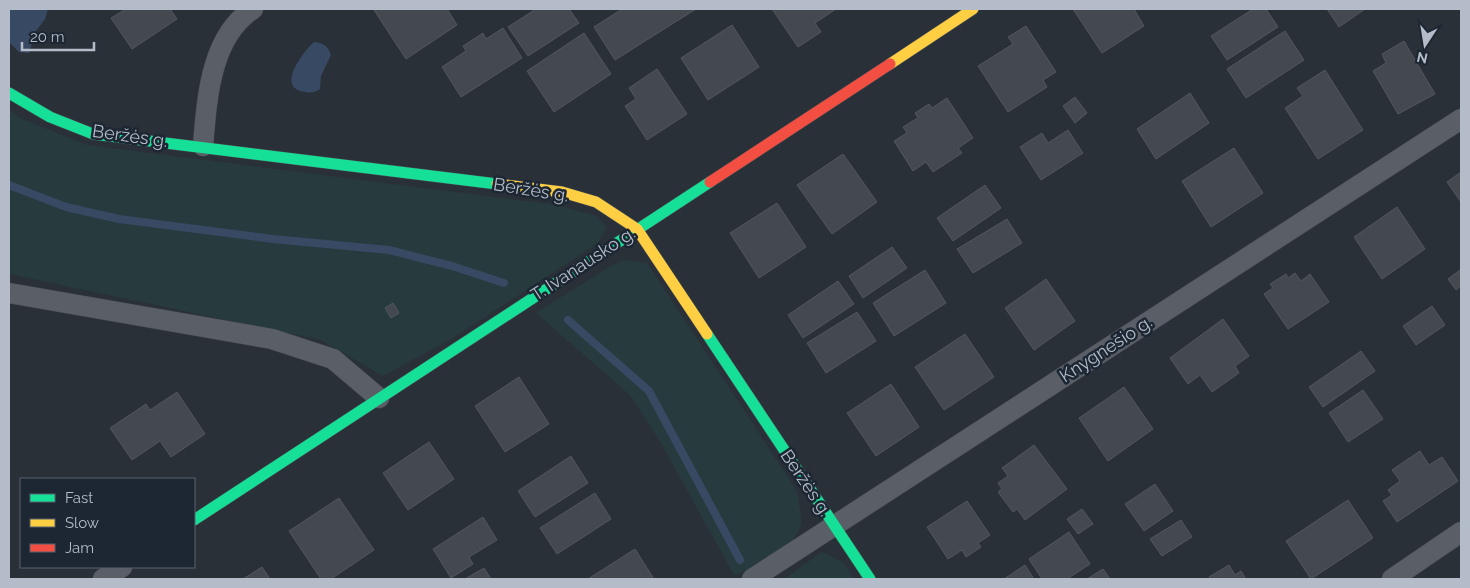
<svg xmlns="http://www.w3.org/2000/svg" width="1470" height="588" font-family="Raleway,sans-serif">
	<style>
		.green { fill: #273a3e }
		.water { fill: #384963 }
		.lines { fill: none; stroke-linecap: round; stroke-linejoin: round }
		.stream { stroke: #384963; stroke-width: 8 }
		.building { fill: #444950; stroke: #52575f }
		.street-casing { stroke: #484c53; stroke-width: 21 }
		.fast-casing { stroke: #484c53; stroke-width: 12 }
		.slow-casing { stroke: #484c53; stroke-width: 12 }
		.jam-casing { stroke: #484c53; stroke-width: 12 }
		.street { stroke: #5a5e66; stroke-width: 20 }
		.fast { stroke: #16e098; stroke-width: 11 }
		.slow { stroke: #ffcf43; stroke-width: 11 }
		.jam { stroke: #f24e42; stroke-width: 11 }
		.labels { text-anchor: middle; stroke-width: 5; stroke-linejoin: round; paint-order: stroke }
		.street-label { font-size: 18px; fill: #b4bcc9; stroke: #1d2633 }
	</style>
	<rect width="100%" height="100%" fill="#2a3038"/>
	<!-- green -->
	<g class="green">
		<path d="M9,109L20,118L87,145L557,205L596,216L607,227L598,243L453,338L383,376L321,340L9,274Z"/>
		<path d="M624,260L647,263L797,491C798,501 802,514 801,523C797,548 755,568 734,575L662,445L631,396L536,313L609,267Z"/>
		<path d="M822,552L844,563L854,579H784Z"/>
	</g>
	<!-- water -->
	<g class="water">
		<path d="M9,9H48L45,19L36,31L29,53L19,52L9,42Z"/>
		<path d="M314,42C324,43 328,46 331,55L321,76L320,89C314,93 311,93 305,92C275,88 303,52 314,42Z"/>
	</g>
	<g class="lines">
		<!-- stream -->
		<g class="stream">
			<path d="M9,185L66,207L119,219L273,239L389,250L452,266L504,283"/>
			<path d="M568,320L649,391L740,560"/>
		</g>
	</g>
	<!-- building -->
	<g class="building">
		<path d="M126,9H170L177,19L132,49L111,18Z"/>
		<path d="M376,9H447L457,25L406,59L374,10Z"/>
		<path d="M536,9H569L579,23L528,56L508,27Z"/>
		<path d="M622,9H696L615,60L594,27Z"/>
		<path d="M772,9H836L815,23L821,32L798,47Z"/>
		<path d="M1073,9H1134L1144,26L1102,53Z"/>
		<path d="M1253,9H1266L1278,27L1227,60L1211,36Z"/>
		<path d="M1327,9H1365L1339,27Z"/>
		<path d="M732,25L759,67L708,100L681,58Z"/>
		<path d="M1026,26L1056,72L1043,80L1047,87L1008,112L978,66L1013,44L1008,37Z"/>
		<path d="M503,28L522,58L461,97L442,67L466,51L463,46L483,33L486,39Z"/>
		<path d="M1285,31L1304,60L1246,98L1227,69Z"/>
		<path d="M584,33L611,74L554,112L527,71Z"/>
		<path d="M1404,41L1435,94L1398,114L1373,71L1386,63L1382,54Z"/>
		<path d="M657,69L687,114L647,140L625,106L636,99L629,88Z"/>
		<path d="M1325,70L1363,130L1318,159L1285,108L1303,96L1297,88Z"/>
		<path d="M1190,93L1209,123L1156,159L1137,129Z"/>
		<path d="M1075,97L1087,113L1075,123L1063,106Z"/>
		<path d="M947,98L973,138L958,148L962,153L933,172L926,162L913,171L894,141L907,133L903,127L918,118L915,113L929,104L932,108Z"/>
		<path d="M1068,130L1083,153L1041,180L1020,147L1042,133L1048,143Z"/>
		<path d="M1234,148L1263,193L1211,227L1182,181Z"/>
		<path d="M843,154L877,202L832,234L797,185Z"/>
		<path d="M1461,172V202L1447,182Z"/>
		<path d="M985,185L1001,208L953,241L937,218Z"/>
		<path d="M777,203L806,247L759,278L730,233Z"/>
		<path d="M1397,207L1425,249L1382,279L1354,237Z"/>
		<path d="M1007,219L1022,243L973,273L957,249Z"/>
		<path d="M892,247L907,268L863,298L849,276Z"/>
		<path d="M925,270L946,303L894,336L873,303Z"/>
		<path d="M1460,270L1461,286L1456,290L1448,279Z"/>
		<path d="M1295,273L1301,281L1310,274L1329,302L1288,329L1264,294L1273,288L1270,284L1286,274L1288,278Z"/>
		<path d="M1046,279L1075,321L1034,350L1005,308Z"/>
		<path d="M838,281L854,304L803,338L788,315Z"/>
		<path d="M393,303L399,313L391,318L385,308Z"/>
		<path d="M1432,306L1445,325L1416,345L1403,326Z"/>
		<path d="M857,312L876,341L826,373L807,343Z"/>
		<path d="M1223,319L1249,356L1235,366L1239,373L1212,392L1200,375L1188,384L1170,358Z"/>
		<path d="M965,334L994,377L944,410L915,367Z"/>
		<path d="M1361,351L1375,371L1323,407L1309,387Z"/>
		<path d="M519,377L549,424L505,452L475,406Z"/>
		<path d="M891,384L919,427L876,456L847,413Z"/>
		<path d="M1124,387L1153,429L1108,461L1079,418Z"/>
		<path d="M1363,390L1383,419L1348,442L1329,413Z"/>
		<path d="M177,392L205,434L171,457L160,441L132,460L110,428L146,404L150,410Z"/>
		<path d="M429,442L454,479L408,510L383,473Z"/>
		<path d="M1034,445L1067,489L1025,520L1017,509L1013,512L998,492L1002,489L998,483L1008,476L1002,468Z"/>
		<path d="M1420,451L1429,465L1442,457L1458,481L1397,522L1383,501L1392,495L1388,490L1400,481L1392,470Z"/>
		<path d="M571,456L588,483L535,517L518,491Z"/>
		<path d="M1155,484L1173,511L1144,531L1125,504Z"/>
		<path d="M595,493L611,519L557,554L540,528Z"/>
		<path d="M339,498L374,550L331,579H321L289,531Z"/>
		<path d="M1348,500L1373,538L1311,579L1286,541Z"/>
		<path d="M967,501L990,535L978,543L981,547L966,557L962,550L948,559L927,527Z"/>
		<path d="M1082,509L1093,524L1078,534L1067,519Z"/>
		<path d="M483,517L497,540L469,557L473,564L451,578L433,549Z"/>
		<path d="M1181,520L1192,537L1162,556L1150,539Z"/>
		<path d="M1069,532L1090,564L1067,579H1042L1029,559Z"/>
		<path d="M635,549L654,579H588Z"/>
		<path d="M1025,565L1034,579H1004Z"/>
		<path d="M1229,565L1235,575L1241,571L1246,579H1210L1209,577Z"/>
		<path d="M262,567L270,579H243Z"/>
		<path d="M484,568L491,579H465Z"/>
		<path d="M1103,569L1110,579H1087Z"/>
	</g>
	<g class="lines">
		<defs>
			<g id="street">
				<path d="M203,146C207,99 210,37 253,9"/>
				<path d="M9,293L272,339L333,359L379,398"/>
				<path d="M103,579L122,567"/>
				<path d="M752,579L1461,119"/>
				<path d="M1392,579L1461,532"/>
			</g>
			<g id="fast">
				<path d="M9,93L50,117L93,134L497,184"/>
				<path d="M707,334L870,579"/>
				<path d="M194,520L710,182"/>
			</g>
			<g id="slow">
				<path d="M890,64L973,9"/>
				<path d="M497,184L562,192L596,202L637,229L707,334"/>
			</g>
			<path id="jam" d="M710,182L890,64"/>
		</defs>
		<!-- street casing -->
		<use href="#street" class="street-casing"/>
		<!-- fast casing -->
		<use href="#fast" class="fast-casing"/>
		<!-- slow casing -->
		<use href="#slow" class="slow-casing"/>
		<!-- jam casing -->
		<use href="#jam" class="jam-casing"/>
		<!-- street -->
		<use href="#street" class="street"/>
		<!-- fast -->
		<use href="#fast" class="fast"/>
		<!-- slow -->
		<use href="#slow" class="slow"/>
		<!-- jam -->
		<use href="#jam" class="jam"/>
	</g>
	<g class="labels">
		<!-- street labels -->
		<g class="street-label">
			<text transform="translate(130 136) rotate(8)" y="6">Beržės g.</text>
			<text transform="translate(531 190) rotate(9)" y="6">Beržės g.</text>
			<text transform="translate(583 264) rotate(-33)" y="6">T. Ivanausko g.</text>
			<text transform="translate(1106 349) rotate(-33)" y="6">Knygnešio g.</text>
			<text transform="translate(806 483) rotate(56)" y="6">Beržės g.</text>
		</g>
	</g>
	<!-- border -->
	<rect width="1470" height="588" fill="none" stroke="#b4bcc9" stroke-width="20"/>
	<!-- legend -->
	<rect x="20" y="478" width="175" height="90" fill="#1d2633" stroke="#59626f"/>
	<rect x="30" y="494" width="25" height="8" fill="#16e098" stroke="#59626f"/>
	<text x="65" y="503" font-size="15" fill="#b4bcc9">Fast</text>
	<rect x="30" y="519" width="25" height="8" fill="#ffcf43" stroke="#59626f"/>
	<text x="65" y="528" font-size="15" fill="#b4bcc9">Slow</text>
	<rect x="30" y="544" width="25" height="8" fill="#f24e42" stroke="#59626f"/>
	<text x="65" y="553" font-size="15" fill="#b4bcc9">Jam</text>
	<!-- north arrow -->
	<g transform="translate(1425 45) rotate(192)" stroke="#1d2633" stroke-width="4" paint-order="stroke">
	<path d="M0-4L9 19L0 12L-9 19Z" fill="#b4bcc9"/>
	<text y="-8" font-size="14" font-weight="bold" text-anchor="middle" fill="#b4bcc9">N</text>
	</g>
	<!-- scale -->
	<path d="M22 42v8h72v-8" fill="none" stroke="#b4bcc9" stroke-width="2.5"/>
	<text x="30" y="42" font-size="15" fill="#b4bcc9" stroke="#1d2633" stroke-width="4" paint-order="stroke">20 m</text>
</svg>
